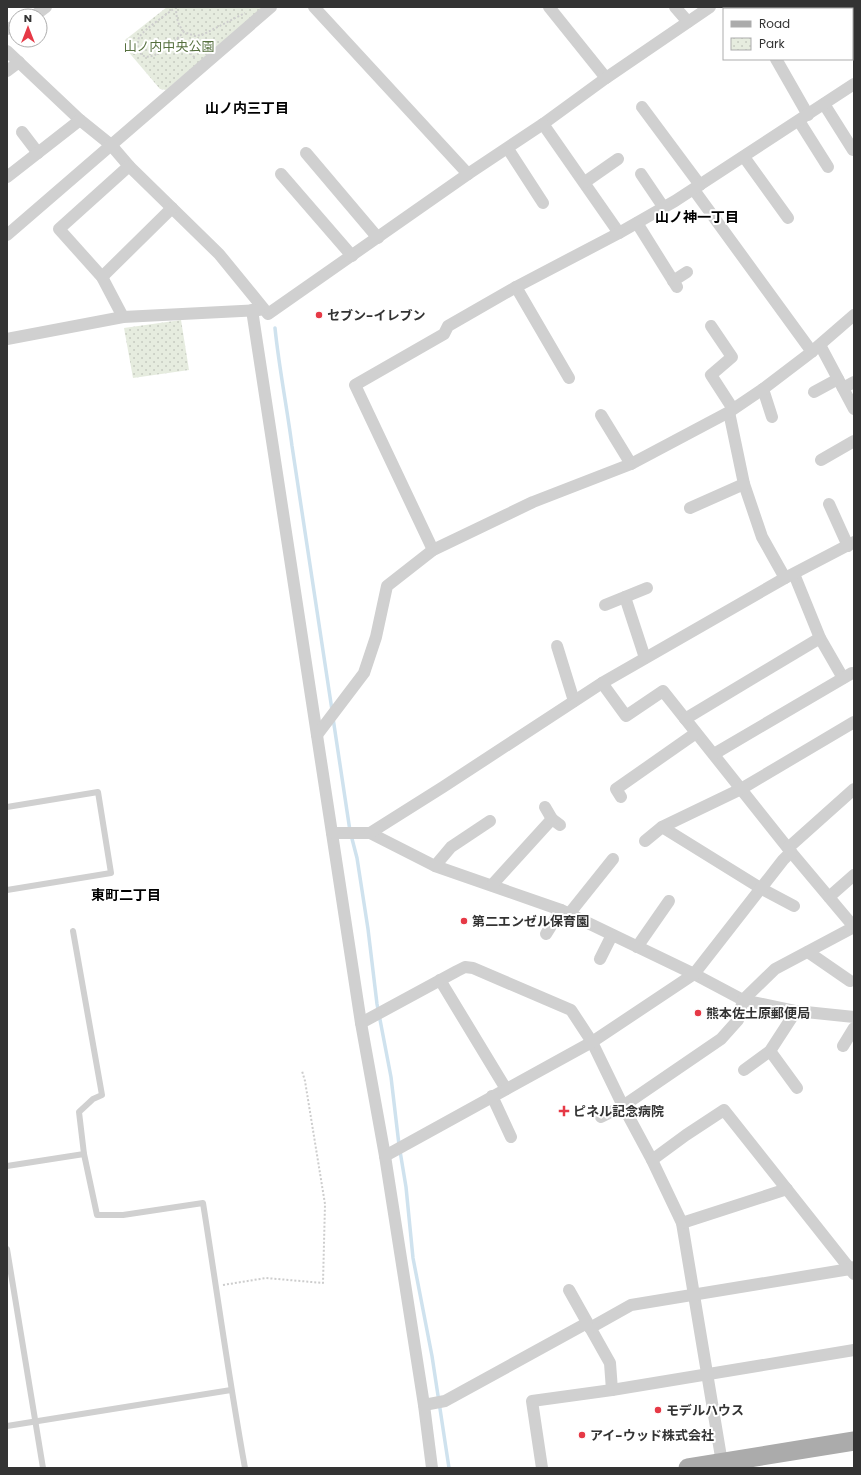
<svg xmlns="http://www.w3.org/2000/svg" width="861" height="1475" font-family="Poppins,'Noto Sans JP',sans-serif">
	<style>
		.park { fill: url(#park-dots) }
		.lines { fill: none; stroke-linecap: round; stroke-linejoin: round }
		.stream { stroke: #cfe2ee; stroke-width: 3.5 }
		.path { stroke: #cdcdcd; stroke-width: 2; stroke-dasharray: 2 2; stroke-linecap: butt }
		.service { stroke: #d0d0d0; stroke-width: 6 }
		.minor { stroke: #d0d0d0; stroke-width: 12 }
		.primary { stroke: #ababab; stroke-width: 19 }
		.poi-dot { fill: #e63946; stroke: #fff; stroke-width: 1.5 }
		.labels { text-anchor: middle; stroke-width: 4; stroke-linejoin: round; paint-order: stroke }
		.park-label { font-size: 13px; fill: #56703f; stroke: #fff }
		.poi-label { font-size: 13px; font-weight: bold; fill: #333; stroke: #fff; text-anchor: start }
		.neighbourhood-label { font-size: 14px; font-weight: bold; fill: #000; stroke: #fff }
	</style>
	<defs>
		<pattern id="park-dots" width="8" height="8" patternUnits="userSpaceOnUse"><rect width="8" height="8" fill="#e6ecdf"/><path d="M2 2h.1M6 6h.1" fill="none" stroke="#c6cbc0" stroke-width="1.8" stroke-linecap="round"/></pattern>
	</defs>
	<rect width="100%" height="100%" fill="#fff"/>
	<!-- park -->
	<g class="park">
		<path d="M167,7H264L166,90L160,89L126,49L125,40Z"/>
		<path d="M181,320L189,370L133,378L124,328Z"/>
	</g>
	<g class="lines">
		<!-- stream -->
		<g class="stream">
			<path d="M275,328C279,368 287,407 292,446L332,710"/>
			<path d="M333,718L350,831L357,858L368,929L377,1004L391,1077L399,1145"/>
			<path d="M400,1151L406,1187L413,1258L432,1356L449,1468"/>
		</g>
		<!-- path -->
		<g class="path">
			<path d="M176,7C167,14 145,29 140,36C137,40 137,47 139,51C148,69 176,39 184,32L195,36L202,35L245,13"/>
			<path d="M176,7C176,17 178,25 184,32"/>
			<path d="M177,38L195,58"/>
			<path d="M223,1285L266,1278L323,1283L325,1204L305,1081L302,1071"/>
		</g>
		<!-- service -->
		<g class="service">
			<path d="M7,807L98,792L111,873L7,890"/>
			<path d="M73,931L102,1095L93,1099L79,1112L84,1154"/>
			<path d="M7,1166L84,1154L97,1215H123L203,1203C217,1291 229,1380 245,1468"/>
			<path d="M7,1249L43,1468"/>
			<path d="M7,1426L231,1390"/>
		</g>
		<!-- minor -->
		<g class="minor">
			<path d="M314,7L468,174"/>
			<path d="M549,7L606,78"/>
			<path d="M675,7L688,22"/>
			<path d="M745,7L746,9"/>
			<path d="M34,16L46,7"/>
			<path d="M7,29L16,26"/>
			<path d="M7,51L80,120L111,145L129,166L219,254L268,314L468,174L543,124L606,78L710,7"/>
			<path d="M776,59L808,115"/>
			<path d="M7,71L19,62"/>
			<path d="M824,104L853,150"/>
			<path d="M642,107L700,185"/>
			<path d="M799,121L828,167"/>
			<path d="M543,124L619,233"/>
			<path d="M22,132L38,153"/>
			<path d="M508,149L543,203"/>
			<path d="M306,153L378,238"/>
			<path d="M744,157L788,218"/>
			<path d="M281,174L352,256"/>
			<path d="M641,174L664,208"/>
			<path d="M7,177L80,120"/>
			<path d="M585,182L618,159"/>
			<path d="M694,190L812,352"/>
			<path d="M637,223L677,287"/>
			<path d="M7,235L271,7"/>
			<path d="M102,277L172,208"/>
			<path d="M673,281L687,272"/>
			<path d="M516,287L569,378"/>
			<path d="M252,310L361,1023L385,1156L424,1405L432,1468"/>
			<path d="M123,317L102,277L59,229L129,166"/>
			<path d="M711,326L732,357L711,375L733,409"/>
			<path d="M7,339L123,317L259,310"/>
			<path d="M820,345L854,409"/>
			<path d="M843,388L854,382"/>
			<path d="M763,389L772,417"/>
			<path d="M814,392L838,379"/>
			<path d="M729,412L744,484L762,537L785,578"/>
			<path d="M601,415L631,464"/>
			<path d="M821,460L854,441"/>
			<path d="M829,504L848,546"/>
			<path d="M690,508L744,484"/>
			<path d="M433,550L355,385L444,334L448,326L516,287L619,233L675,201L854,84"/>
			<path d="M794,574L820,638L843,678"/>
			<path d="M625,597L645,658"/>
			<path d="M605,605L647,588"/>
			<path d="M557,646L574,701"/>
			<path d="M602,683L626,716L663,691L791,852L854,927"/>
			<path d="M685,719L820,638"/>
			<path d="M317,735L364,673L376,637L387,586L433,550L533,502L631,464L729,412L763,389L809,354L854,315"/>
			<path d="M714,754L852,673"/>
			<path d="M621,797L616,789L696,733"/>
			<path d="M545,807L552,819L560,825"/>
			<path d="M662,827L762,889L794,906"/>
			<path d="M332,833H370L435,866L561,910L694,974L743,1000L796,1011L854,1017"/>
			<path d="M370,833L443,787L602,683L785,578L854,542"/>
			<path d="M645,841L662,827L741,789L854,722"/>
			<path d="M788,848L854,789"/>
			<path d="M435,866L451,847L490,821"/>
			<path d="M492,885L552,819"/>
			<path d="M829,897L854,875"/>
			<path d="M569,914L613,859"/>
			<path d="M546,934L561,910"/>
			<path d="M637,947L669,901"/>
			<path d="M808,952L850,981"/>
			<path d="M600,959L612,935"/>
			<path d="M440,980L506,1089"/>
			<path d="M361,1023L457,971L465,967L473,968L571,1010L592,1042L623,1106L652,1160L682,1223L722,1463"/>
			<path d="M843,1046L854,1028"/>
			<path d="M770,1051L797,1088"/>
			<path d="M744,1070L770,1051L796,1011"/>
			<path d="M492,1096L511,1137"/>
			<path d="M601,1117L623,1106L721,1039L738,1020L743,1000L775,969L854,927"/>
			<path d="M385,1156L592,1042L694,974L783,860L791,852"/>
			<path d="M652,1160L686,1135L724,1110L854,1274"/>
			<path d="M682,1223L787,1189"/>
			<path d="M569,1290L610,1363L612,1390"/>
			<path d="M590,1328L631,1305L850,1269L854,1267"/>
			<path d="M424,1405L445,1401L587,1323"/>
			<path d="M542,1468L532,1401L612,1390L854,1350"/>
		</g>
		<!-- primary -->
		<path class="primary" d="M688,1468L854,1441"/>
	</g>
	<!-- markers -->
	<g class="poi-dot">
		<circle cx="319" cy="315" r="4"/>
		<circle cx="464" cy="921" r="4"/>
		<circle cx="698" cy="1013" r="4"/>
		<path d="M562 1105h4v4h4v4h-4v4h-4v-4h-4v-4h4z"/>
		<circle cx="658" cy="1410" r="4"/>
		<circle cx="582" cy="1435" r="4"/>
	</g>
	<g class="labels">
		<!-- park labels -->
		<g class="park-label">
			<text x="169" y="51">山ノ内中央公園</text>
		</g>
		<!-- poi labels -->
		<g class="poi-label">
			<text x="327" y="320">セブン-イレブン</text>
			<text x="472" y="926">第二エンゼル保育園</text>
			<text x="706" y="1018">熊本佐土原郵便局</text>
			<text x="573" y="1116">ピネル記念病院</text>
			<text x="666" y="1415">モデルハウス</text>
			<text x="590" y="1440">アイ-ウッド株式会社</text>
		</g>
		<!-- neighbourhood labels -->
		<g class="neighbourhood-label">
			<text x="247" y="113">山ノ内三丁目</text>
			<text x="697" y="222">山ノ神一丁目</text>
			<text x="126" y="900">東町二丁目</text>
		</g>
	</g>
	<!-- border -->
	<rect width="861" height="1475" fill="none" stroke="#333333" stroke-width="16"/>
	<!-- legend -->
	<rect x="723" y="8" width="130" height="52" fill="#ffffff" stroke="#adadad"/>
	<rect x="731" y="21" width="20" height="6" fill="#ababab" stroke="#adadad"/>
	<text x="759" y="28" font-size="12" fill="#333333">Road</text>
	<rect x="731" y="38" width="20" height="12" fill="url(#park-dots)" stroke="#adadad"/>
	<text x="759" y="48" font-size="12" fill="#333333">Park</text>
	<!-- north arrow -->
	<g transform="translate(28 28)"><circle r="19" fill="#ffffff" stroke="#adadad"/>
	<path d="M0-3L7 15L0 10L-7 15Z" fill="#e63946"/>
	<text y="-6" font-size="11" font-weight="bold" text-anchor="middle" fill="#333333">N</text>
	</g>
</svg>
